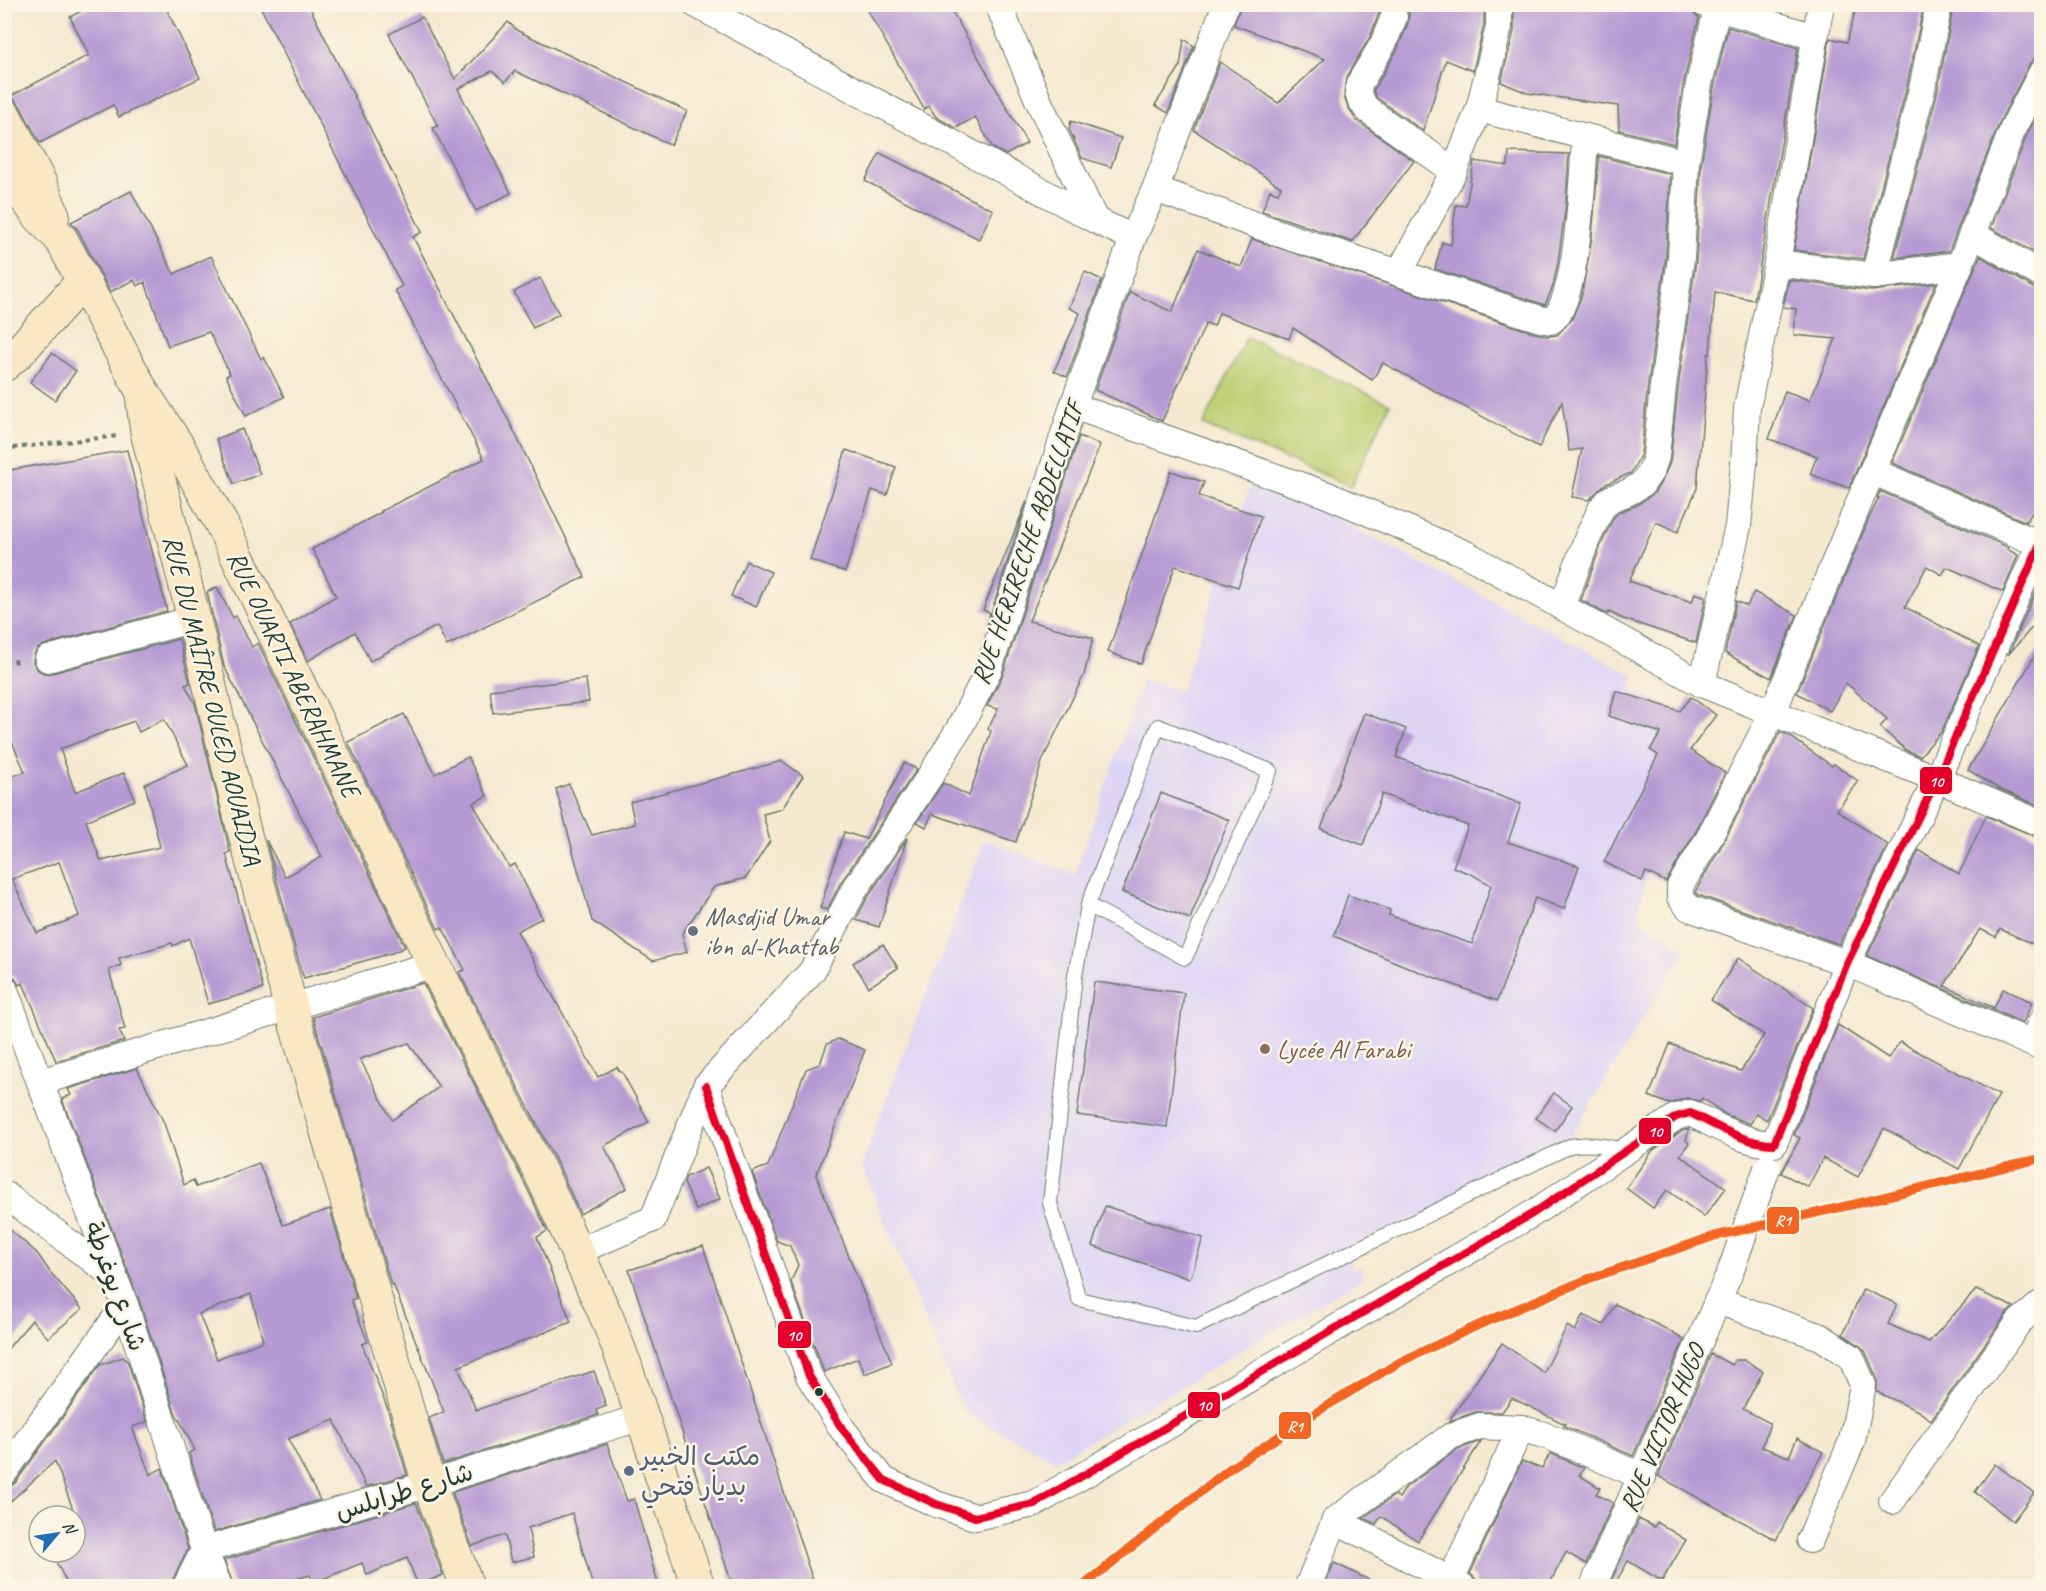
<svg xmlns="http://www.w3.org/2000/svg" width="2046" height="1591" font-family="Caveat,'Playpen Sans Arabic',sans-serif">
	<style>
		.built { fill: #ded5f5 }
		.green { fill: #bdcf72; stroke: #6e8653; stroke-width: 1.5 }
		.building { fill: #b69ad3; fill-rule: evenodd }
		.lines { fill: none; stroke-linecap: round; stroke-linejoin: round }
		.lane-casing { stroke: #6a796b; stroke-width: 16 }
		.street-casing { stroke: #6a796b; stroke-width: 28 }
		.secondary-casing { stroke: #6a796b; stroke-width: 35 }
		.path { stroke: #6a796b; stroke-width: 4; stroke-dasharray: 4.5 4.5; stroke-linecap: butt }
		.lane { stroke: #fff; stroke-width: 14 }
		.street { stroke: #fff; stroke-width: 26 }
		.secondary { stroke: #fae7c3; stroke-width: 33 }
		.rail { stroke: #1f3d34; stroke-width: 4.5 }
		.street-bridge-casing { stroke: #6a796b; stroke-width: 28; stroke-linecap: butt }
		.street-bridge { stroke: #fff; stroke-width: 26 }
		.bus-1-casing { stroke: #fcf5e5; stroke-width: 12 }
		.bus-1 { stroke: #e4002b; stroke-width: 8 }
		.rail-1-casing { stroke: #fcf5e5; stroke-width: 14 }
		.rail-1 { stroke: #f26522; stroke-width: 9 }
		.worship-dot { fill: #6b7280; stroke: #fcf5e5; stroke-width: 2 }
		.education-dot { fill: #8d6e63; stroke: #fcf5e5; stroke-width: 2 }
		.bus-dot { fill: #1f3d34; stroke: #fcf5e5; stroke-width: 2 }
		.service-dot { fill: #5c6f8a; stroke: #fcf5e5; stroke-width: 2 }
		.labels { text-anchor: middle; stroke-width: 5; stroke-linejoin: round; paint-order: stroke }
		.street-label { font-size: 26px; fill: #1f3d34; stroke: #fcf5e5 }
		.worship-label { font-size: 26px; fill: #5b616d; stroke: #fcf5e5; text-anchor: start }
		.education-label { font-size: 26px; fill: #785e54; stroke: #fcf5e5; text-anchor: start }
		.service-label { font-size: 26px; fill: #4e5e75; stroke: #fcf5e5; text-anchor: start }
		.line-badge { stroke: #fcf5e5; stroke-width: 2 }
		.badge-label { font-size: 16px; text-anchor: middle; font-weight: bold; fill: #fff }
	</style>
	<rect width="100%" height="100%" fill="#fcf5e5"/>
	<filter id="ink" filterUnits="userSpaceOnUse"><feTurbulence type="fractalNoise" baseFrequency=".0167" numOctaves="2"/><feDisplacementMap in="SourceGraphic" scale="12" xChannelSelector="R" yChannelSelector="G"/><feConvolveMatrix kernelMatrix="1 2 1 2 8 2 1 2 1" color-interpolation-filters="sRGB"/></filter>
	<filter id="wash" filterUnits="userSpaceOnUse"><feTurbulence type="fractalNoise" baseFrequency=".008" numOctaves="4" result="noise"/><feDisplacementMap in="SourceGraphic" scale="24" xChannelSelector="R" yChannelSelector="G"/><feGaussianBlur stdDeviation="1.35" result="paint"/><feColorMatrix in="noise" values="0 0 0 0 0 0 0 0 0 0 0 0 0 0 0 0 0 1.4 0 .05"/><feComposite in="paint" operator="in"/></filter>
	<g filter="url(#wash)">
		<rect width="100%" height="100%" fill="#f5e9d0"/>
		<!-- built -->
		<path class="built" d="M1250,487L1307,503L1634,675L1632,690L1685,715L1637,918L1685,950L1564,1148L1394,1227L1349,1245L1351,1268L1361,1267L1363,1278L1056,1461L964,1413L861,1165L985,840L1075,875L1142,680L1181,691Z"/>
		<!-- green -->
		<path class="green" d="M1247,337L1390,404L1351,486L1203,425Z"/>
		<g id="blocks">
			<!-- building -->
			<g class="building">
				<path d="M94,4H164L200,78L119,117L113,105L40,143L20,106L14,99L9,97L89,55L70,17Z"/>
				<path d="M259,4H308L422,232L413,237L510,423L585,577L447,646L437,626L370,661L355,632L308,661L290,624L336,596L312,549L382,512L381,511L484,459L395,290L402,286Z"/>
				<path d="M864,4H948L1027,143L1006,155L993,148L975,117L956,128L936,117L929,106L924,109Z"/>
				<path d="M1241,4H1386L1380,11L1370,37L1346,77L1344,97L1348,107L1356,120L1414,161L1352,242L1262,211L1270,190L1278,193L1281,187L1194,130L1220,62L1250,82L1278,103L1325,59L1234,25Z"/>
				<path d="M1402,4L1478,12L1481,4H1484V25L1473,71L1446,60L1423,131L1377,98L1373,91L1396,52L1408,23L1409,14L1406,8Z"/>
				<path d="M1514,4H1690L1694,14L1699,18L1684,81L1674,144L1619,130L1618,106L1527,93L1501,82L1514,31Z"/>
				<path d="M1857,4H1924L1907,86L1863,259L1794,250L1830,38L1847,42Z"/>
				<path d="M1954,4H2042V57L2034,59L2029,65L2001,119L1949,251L1894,258L1937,93Z"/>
				<path d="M422,17L455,79L508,22L518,31L687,111L671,145L515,71L505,82L492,71L458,89L511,193L476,211L433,128L438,126L389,34Z"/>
				<path d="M1728,27L1798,48L1754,300L1715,292L1710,354H1708L1697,488L1678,532L1656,522L1629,581L1692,602L1695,593L1706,597L1696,643L1621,618L1609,612L1608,614L1602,612L1581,600L1601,545L1614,517L1619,512L1637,505L1654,493L1663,479L1670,462L1678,388L1696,260L1701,165L1714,87Z"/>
				<path d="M1184,39L1194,46L1168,113L1155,105L1180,67Z"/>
				<path d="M2042,106V257L1991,228L2028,132Z"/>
				<path d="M1071,121L1121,138L1111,167L1082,158L1069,129Z"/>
				<path d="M1509,152L1569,154L1566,204L1558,262L1553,286L1545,305L1435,269L1442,242L1451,245L1456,205L1466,206L1474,161L1508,166Z"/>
				<path d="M880,153L993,210L979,239L865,181Z"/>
				<path d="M1599,156L1670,174L1666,257L1648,384L1641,454L1631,473L1604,485L1589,500L1572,497L1582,449L1569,451L1562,402L1539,447L1383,363L1372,380L1293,328L1289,339L1219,313L1214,326L1206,323L1162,421L1095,390L1130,292L1172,312L1198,249L1241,267L1252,239L1535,333L1548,336L1557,335L1572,319L1582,294L1592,237Z"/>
				<path d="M131,191L174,274L211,256L261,359L264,357L284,397L246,416L226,376L230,374L209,332L168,346L145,282L137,286L134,280L110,292L78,230L71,222Z"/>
				<path d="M1980,256L2034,288L2042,290V488L2032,513L2026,522L1892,463Z"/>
				<path d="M1085,272L1102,280L1067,377L1054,371L1080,313L1069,308Z"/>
				<path d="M540,278L559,314L533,328L514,292Z"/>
				<path d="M1789,280L1872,291L1936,283L1849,488L1810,474L1817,456L1769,439L1785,391L1810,400L1836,339L1794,335L1796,309L1783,307Z"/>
				<path d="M52,353L76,371L55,400L30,382Z"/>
				<path d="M242,429L260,474L234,484L216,439Z"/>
				<path d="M1079,436L1100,445L1029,621L1093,638L1084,675L1043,759L1016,842L932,814L926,827L917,822L943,783L969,796L991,731L988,729L998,709L987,706L1003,674Z"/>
				<path d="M127,450L167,611L44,645L37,649L34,655L33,662L38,670L45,674L52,673L179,639L190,683L185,685L195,703L230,852L226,854L263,989L208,1004L189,938L173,946L172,943L119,958L121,965L109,970L125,1029L119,1030L124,1041L56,1061L23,983L19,985L14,977L10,975L4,962V779L25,772L4,723V471ZM164,719L188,765L145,784L160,847L101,861L86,821L135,800L124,773L75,792L60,749L134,721L139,732ZM59,862L79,916L37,933L12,879Z"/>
				<path d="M846,450L896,467L887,495L872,490L845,572L810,560Z"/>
				<path d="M1171,471L1204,482L1199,496L1261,516L1238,587L1175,566L1141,664L1108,652Z"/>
				<path d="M1880,491L2008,547L2007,549L2018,555L2003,592L1947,567L1942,575L1927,566L1905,607L1979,646L1942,731L1920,756L1906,750L1880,727L1887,719L1846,683L1830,711L1797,693L1869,518L1879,498H1877Z"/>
				<path d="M1027,501L987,626L990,613L983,610Z"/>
				<path d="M746,561L771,572L756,607L731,596Z"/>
				<path d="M2042,578V616L2008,655Z"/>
				<path d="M217,587L233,618L236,616L252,647L258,643L405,947L392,953L304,978L301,971L266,840L285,877L322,857L224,666L207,592Z"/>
				<path d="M1754,592L1797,615L1771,678L1725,653L1736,601L1747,606Z"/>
				<path d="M2042,643V807L1999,789L1968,770Z"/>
				<path d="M586,679L589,702L493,713L490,690Z"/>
				<path d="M1616,691L1680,711L1691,697L1716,715L1690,750L1725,773L1696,831L1666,882L1646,872L1642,881L1604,862L1658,755L1650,750L1661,733L1609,716Z"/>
				<path d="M1364,713L1406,729L1396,757L1521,804L1508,842L1579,866L1564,909L1535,898L1497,1001L1417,971L1334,936L1348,895L1390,910L1389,915L1472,944L1491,885L1473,875L1453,867L1468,826L1382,794L1363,845L1321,829Z"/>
				<path d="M404,714L435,774L468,757L487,796L473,803L509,867L515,864L542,918L517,931L598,1077L617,1067L620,1072H622L649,1122L604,1146L627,1188L580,1214L561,1171L459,972L465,970L442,927L438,929L348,742Z"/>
				<path d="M1780,732L1788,735L1832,766L1834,764L1858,781L1837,810L1888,845L1839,944L1698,895L1695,892L1722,845Z"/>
				<path d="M782,761L803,776L782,809L763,814L770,841L746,878L714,887L682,934L687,952L653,961L592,921L556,789L569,784L592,835L635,824L630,802Z"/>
				<path d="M904,763L917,769L840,884L827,910L820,908L844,832L866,839Z"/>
				<path d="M1161,793L1229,820L1190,919L1122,892Z"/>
				<path d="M1986,816L2042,839V948L2000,929L1996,937L1980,929L1944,986L1994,1008L2003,989L2032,1002L2023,1023L1867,956L1919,850L1959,874Z"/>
				<path d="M907,838L879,927L856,920L866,900Z"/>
				<path d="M883,944L898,968L869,987L853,963Z"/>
				<path d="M1738,958L1813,1008L1767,1120L1756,1114L1750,1124L1725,1114L1702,1098L1700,1101L1687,1098L1669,1104L1649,1096L1670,1044L1741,1071L1764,1035L1711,1000Z"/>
				<path d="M1094,982L1184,993L1167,1127L1077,1115Z"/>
				<path d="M423,983L527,1188L547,1231L537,1237L571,1322L458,1367L476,1410L594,1371L606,1406L596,1410L598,1415L443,1464L429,1418L444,1412L393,1284L391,1285L313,1017ZM409,1043L439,1087L392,1120L360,1059Z"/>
				<path d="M1838,1025L1888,1058L1900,1042L1999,1095L1959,1169L1884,1128L1858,1177L1823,1158L1808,1187L1781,1173L1800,1138L1794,1135Z"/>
				<path d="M838,1039L865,1050L816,1175L892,1363L865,1374L858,1358L824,1372L791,1282L798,1265L790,1246L777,1241L752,1172L768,1166L806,1069L820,1064L827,1044Z"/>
				<path d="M137,1068L164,1123L184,1185L193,1180L196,1187L259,1163L283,1225L330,1209L356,1298L351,1300L368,1342L362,1344L388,1410L407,1475L366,1487L334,1420L288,1439L320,1500L214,1532L189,1453L195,1450L175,1412L139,1300L62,1099L71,1095L68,1089ZM251,1294L263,1341L217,1359L199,1314Z"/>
				<path d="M1554,1093L1572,1106L1555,1131L1536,1118Z"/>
				<path d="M1689,1129L1686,1140L1689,1143L1680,1155L1726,1188L1704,1217L1667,1190L1653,1208L1626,1188L1653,1150L1682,1131Z"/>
				<path d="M706,1168L720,1199L696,1210L684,1183L686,1177Z"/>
				<path d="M1105,1206L1203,1238L1190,1279L1092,1246Z"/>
				<path d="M4,1225L37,1253L50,1272L82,1309L48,1338L32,1320L4,1353Z"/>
				<path d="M703,1246L815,1587H733L629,1270Z"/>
				<path d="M1863,1289L1897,1304L1888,1324L1929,1342L1976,1290L2014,1307L2007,1313L1931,1420L1918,1411L1877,1392V1379L1865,1351L1859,1345L1843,1334Z"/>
				<path d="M1615,1304L1664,1328L1684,1340L1633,1456L1564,1426L1565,1424L1512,1398L1502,1412H1476L1449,1421L1502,1343L1544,1373L1567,1326L1575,1331L1583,1315L1604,1325Z"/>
				<path d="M1711,1354L1732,1365L1735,1360H1744L1763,1371L1743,1409L1770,1423L1762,1447L1789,1457L1797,1438L1823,1452L1776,1540L1658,1476Z"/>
				<path d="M123,1357L128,1362L147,1422L132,1427L150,1475L162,1468L188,1549L173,1579L171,1587H69L51,1552H75V1515L55,1461L4,1507V1488L11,1486L16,1482L100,1365Z"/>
				<path d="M1481,1441L1418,1541L1381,1516L1376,1524L1363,1518L1395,1495L1399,1498L1406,1487L1458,1449Z"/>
				<path d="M607,1444L627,1501L634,1499L659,1587H593L572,1513L528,1528L534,1557L511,1562L505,1535L472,1546L452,1492Z"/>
				<path d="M1550,1453L1584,1468L1579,1475L1600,1488L1596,1494L1613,1503L1586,1564L1566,1552L1548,1587H1477L1475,1578L1470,1574L1522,1461L1542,1469Z"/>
				<path d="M1995,1464L2034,1493L2013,1521L1975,1492Z"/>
				<path d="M416,1503L443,1575L418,1585L407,1558L367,1575L362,1563L313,1583L310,1575L269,1587H234L224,1560Z"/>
				<path d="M1639,1519L1654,1527L1657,1522L1686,1540L1662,1581L1628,1561L1616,1582L1612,1579Z"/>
				<path d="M1334,1563L1384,1587H1324Z"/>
			</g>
		</g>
	</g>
	<g filter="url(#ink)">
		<use href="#blocks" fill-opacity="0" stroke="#6a796b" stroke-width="1.5"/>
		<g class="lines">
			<defs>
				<path id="lane" d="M1088,905L1185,958L1270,771L1158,726L1088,905L1075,976L1050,1203L1079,1299L1196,1327L1570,1146C1590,1142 1607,1146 1627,1151"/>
				<g id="street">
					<path d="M695,4L1095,220L1133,238"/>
					<path d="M998,4L1039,102L1095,220"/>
					<path d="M1705,4L1815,37"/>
					<path d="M1394,17L1383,44L1359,84L1358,93L1360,99L1366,108L1380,119L1454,171"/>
					<path d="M2042,72L2014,126L1960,265L1872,471L1773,712L1709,838L1680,886V897L1689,908L1847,963L2042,1048"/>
					<path d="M1479,109L1686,163"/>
					<path d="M1155,189L1295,239L1540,319L1551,321C1578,305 1583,170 1585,137"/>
					<path d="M1972,234L2042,275"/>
					<path d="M1777,263L1874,276L1960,265"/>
					<path d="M1399,273L1454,171L1479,109L1499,27V4"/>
					<path d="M1874,276L1922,89L1939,4"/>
					<path d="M1073,406L1325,494L1466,554L1702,684L1937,779L2042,824"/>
					<path d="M1872,471L2042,545"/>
					<path d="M1562,607L1587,539L1601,509L1610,499L1629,492L1642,484L1651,471L1656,457L1663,386L1681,258L1686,163L1699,84L1717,9"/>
					<path d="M48,659L194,619"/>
					<path d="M1702,684L1738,526L1744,464L1747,408L1777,263L1821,4"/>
					<path d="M4,988L125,1305L204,1550L219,1586"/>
					<path d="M2032,1043L2042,1021"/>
					<path d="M40,1082L434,964"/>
					<path d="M706,1086L809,1376L843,1430L884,1480L936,1504L975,1517L1034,1504L1532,1214L1676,1117L1690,1113C1716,1125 1745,1144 1774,1144L1847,963L1937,779L2042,539"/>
					<path d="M4,1194L114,1276"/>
					<path d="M578,1251L653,1219L706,1086L812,971L853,892L932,773L959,729L989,669L1073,406L1133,238L1155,189L1226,4"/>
					<path d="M1717,1301L1821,1337L1851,1357L1863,1385L1852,1441L1810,1540"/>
					<path d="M4,1473L125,1305"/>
					<path d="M1892,1501L2019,1322L2042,1303"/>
					<path d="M1335,1520L1462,1586"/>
					<path d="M186,1586L204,1550L429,1484L642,1417"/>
					<path d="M1308,1586L1335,1520L1451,1436L1480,1426L1521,1428L1553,1438L1643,1477"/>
					<path d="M1448,1586L1521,1428"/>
					<path d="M1593,1586L1731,1270"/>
				</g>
				<g id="secondary">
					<path d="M4,115L40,183L53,215"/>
					<path d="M4,170L39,216L61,239L142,391L179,448L221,523L434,964L544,1180L607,1318L625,1365L698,1586"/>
					<path d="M4,365L18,353L82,282"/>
					<path d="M143,403L147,432L194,619L242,823L291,1008L429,1484L467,1586"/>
				</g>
			</defs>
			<!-- lane casing -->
			<use href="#lane" class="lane-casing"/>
			<!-- street casing -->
			<use href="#street" class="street-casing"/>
			<!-- secondary casing -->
			<use href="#secondary" class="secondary-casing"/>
			<!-- path -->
			<g class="path">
				<path d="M4,449L117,436"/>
				<path d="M4,662L22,661"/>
			</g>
			<!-- lane -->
			<use href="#lane" class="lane"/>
			<!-- street -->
			<use href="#street" class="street"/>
			<!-- secondary -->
			<use href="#secondary" class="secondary"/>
			<!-- rail -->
			<path class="rail" d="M1083,1586L1229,1469L1315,1413L1400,1362L1483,1323L1588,1279L1715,1236L1855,1204L2042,1158"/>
			<defs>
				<path id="street-bridge" d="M1731,1270L1767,1168"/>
			</defs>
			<!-- street-bridge casing -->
			<use href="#street-bridge" class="street-bridge-casing"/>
			<!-- street-bridge -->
			<use href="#street-bridge" class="street-bridge"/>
			<defs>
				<path id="bus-1" d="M706,1086L809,1376L843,1430L884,1480L936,1504L975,1517L1034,1504L1532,1214L1676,1117L1690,1113C1716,1125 1745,1144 1774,1144L1847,963L1937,779L2042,539"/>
			</defs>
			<!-- bus-1 casing -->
			<use href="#bus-1" class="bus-1-casing"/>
			<!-- bus-1 -->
			<use href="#bus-1" class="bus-1"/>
			<defs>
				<path id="rail-1" d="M1083,1586L1229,1469L1315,1413L1400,1362L1483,1323L1588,1279L1715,1236L1855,1204L2042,1158"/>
			</defs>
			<!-- rail-1 casing -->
			<use href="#rail-1" class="rail-1-casing"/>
			<!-- rail-1 -->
			<use href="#rail-1" class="rail-1"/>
		</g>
	</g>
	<!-- markers -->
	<circle class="worship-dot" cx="693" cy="931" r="6"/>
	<circle class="education-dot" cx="1265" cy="1049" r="6"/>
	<circle class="bus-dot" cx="819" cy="1392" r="5"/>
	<circle class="service-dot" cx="629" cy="1471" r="6"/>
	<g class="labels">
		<!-- street labels -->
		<g class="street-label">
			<text transform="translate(1027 543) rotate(-71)" y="9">RUE HERIRECHE ABDELLATIF</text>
			<text transform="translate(294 674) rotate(64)" y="9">RUE OUARTI ABERAHMANE</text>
			<text transform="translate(213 700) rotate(76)" y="9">RUE DU MAÎTRE OULED AOUAIDIA</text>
			<text transform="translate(116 1286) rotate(70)" y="9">شارع يوغرطة</text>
			<text transform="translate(1662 1428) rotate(-67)" y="9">RUE VICTOR HUGO</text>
			<text transform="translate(404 1491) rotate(-17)" y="9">شارع طرابلس</text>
		</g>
		<!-- worship labels -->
		<g class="worship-label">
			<text x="705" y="925">Masdjid Umar<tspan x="705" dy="30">ibn al-Khattab</tspan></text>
		</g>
		<!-- education labels -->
		<g class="education-label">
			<text x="1277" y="1058">Lycée Al Farabi</text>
		</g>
		<!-- service labels -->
		<g class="service-label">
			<text x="641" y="1465">مكتب الخبير<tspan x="641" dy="30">بديار فتحي</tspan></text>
		</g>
	</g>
	<g class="line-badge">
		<rect x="1919" y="766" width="34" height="29" rx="6" fill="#e4002b"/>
		<rect x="1638" y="1117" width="34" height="28" rx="6" fill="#e4002b"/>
		<rect x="1766" y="1206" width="34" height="29" rx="6" fill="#f26522"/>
		<rect x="777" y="1320" width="35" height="29" rx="6" fill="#e4002b"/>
		<rect x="1187" y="1391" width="34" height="28" rx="6" fill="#e4002b"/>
		<rect x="1278" y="1411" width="34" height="29" rx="6" fill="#f26522"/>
	</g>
	<g class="badge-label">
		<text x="1936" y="787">10</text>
		<text x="1655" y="1137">10</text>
		<text x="1783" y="1226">R1</text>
		<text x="794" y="1341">10</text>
		<text x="1204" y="1411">10</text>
		<text x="1295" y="1432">R1</text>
	</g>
	<!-- margin -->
	<rect width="2046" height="1591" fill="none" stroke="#fcf5e5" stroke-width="24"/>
	<!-- north arrow -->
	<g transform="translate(57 1534) rotate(61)"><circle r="28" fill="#fcf5e5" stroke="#a4ab9e" stroke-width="1.5"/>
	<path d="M0-4.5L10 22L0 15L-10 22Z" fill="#1f6fb2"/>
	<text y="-9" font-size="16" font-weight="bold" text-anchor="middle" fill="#1f3d34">N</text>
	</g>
</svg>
